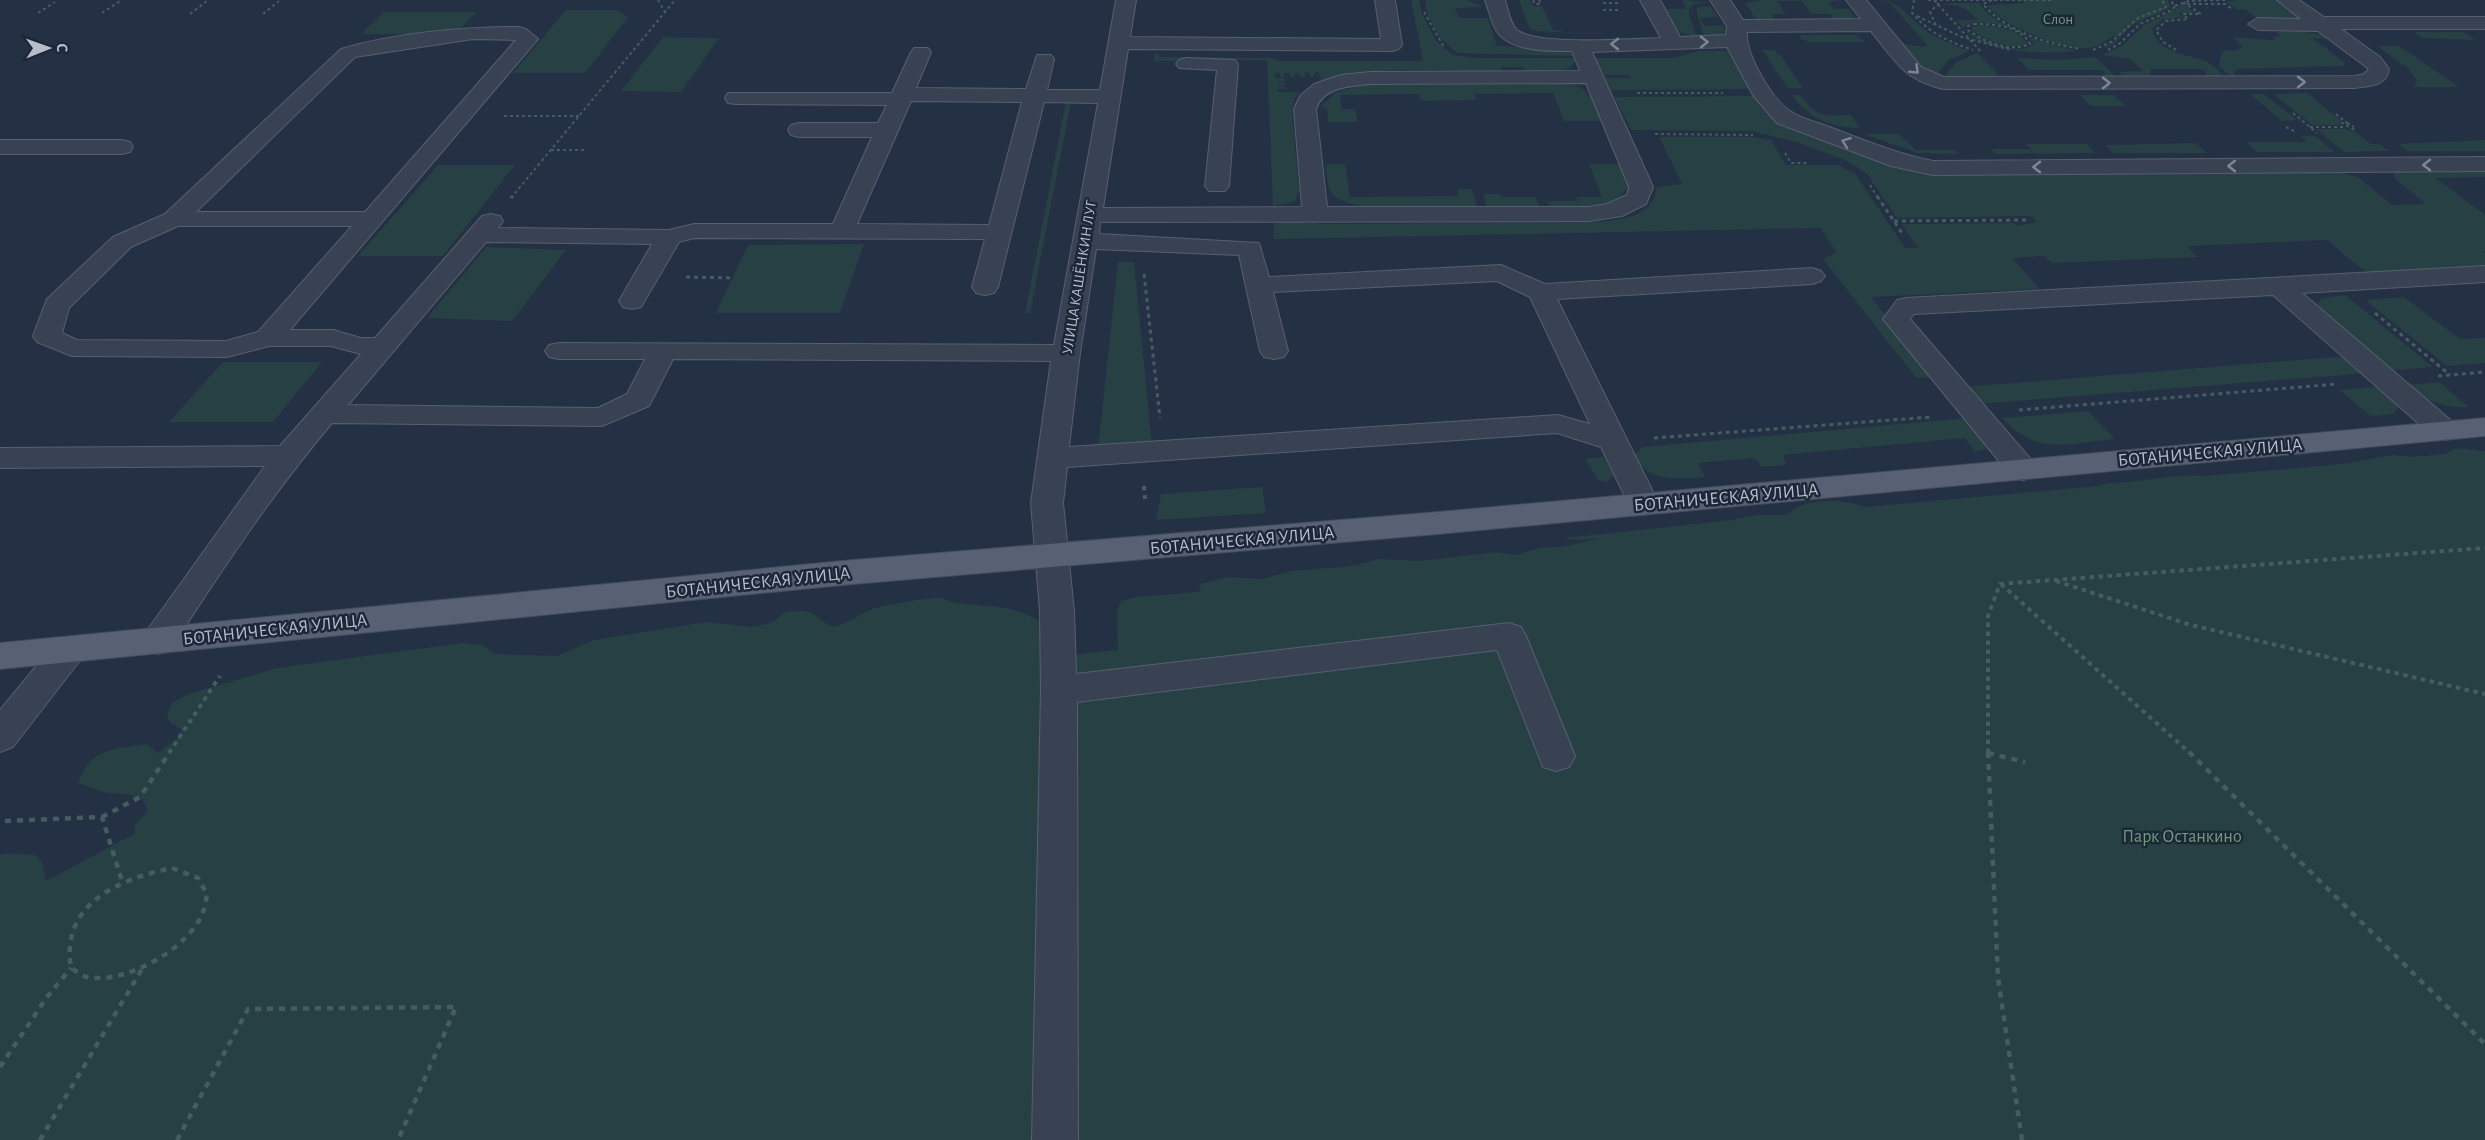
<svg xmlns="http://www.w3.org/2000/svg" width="2485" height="1140" font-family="'Alegreya Sans',sans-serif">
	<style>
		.green { fill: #264044 }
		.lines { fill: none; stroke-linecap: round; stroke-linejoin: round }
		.minor-casing { stroke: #576070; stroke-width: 2 }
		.major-casing { stroke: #424b5c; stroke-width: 2 }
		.path-far3 { stroke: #455d61; stroke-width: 2; stroke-dasharray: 3 3; stroke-linecap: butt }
		.path-far2 { stroke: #455d61; stroke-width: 3; stroke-dasharray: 4 4; stroke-linecap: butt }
		.path-far1 { stroke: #455d61; stroke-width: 4; stroke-dasharray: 4.5 4.5; stroke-linecap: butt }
		.path { stroke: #455d61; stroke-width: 4.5; stroke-dasharray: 6 6; stroke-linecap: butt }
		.minor { fill: #394253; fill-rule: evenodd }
		.major { fill: #576173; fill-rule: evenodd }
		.oneway { stroke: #7e8696 }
		.labels { text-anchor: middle; stroke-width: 5; stroke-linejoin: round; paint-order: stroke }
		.far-park-label { font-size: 15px; fill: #6b9f79; stroke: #1d2738 }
		.far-street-label { font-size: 15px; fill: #b6becd; stroke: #1d2738 }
		.street-label { font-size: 18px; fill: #b6becd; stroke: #1d2738 }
		.park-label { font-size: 18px; fill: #6b9f79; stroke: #1d2738 }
	</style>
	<rect width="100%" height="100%" fill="#243043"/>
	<!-- green -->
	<g class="green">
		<path d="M1411,0H1419L1423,16L1437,42L1453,55L1476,58H1574L1575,62C1566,76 1540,71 1525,71L1523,67H1501L1502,72C1446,72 1373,64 1321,81L1319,72L1314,73V77H1310L1309,73L1305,72V77H1300L1299,73H1295V77H1290L1289,73H1284V77H1280L1279,73H1275L1276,78H1285V81L1276,83H1285V85L1276,87H1286V89H1277V92H1300L1295,97L1292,110L1299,192L1294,202L1273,206L1267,60L1154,61L1155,54H1159V57L1275,58L1276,61H1423Z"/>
		<path d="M1425,0H1467L1484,7L1455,8L1459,18H1488L1497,46L1569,50L1573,56L1457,53L1441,39L1428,16Z"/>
		<path d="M1519,0H1530L1533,6H1542L1553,30L1575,33L1533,31L1529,27Z"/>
		<path d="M1682,0L1708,2L1694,4L1688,10L1696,36L1677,32L1663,9H1686Z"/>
		<path d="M1761,0H1841L1829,2L1834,9H1849L1854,17L1850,21L1837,22L1830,14H1811L1802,1H1777L1786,14H1771L1777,22H1758L1745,3Z"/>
		<path d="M1877,0C1901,0 1912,22 1931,34C1943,41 1956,46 1970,51L1949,60L1934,77L1925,71L1901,43L1923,47L1927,45L1890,3Z"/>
		<path d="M2004,0H2167L2171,6C2162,15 2144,17 2133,25C2122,32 2118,46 2104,48L2120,37L2113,36C2106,41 2097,47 2088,48C2065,51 2000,25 1987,5L2024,3L2021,0L1997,1Z"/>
		<path d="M2236,0H2280L2301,18L2258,19L2245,9L2237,10L2226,2Z"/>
		<path d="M1953,3H1980C1988,25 2056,48 2079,51C2050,54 1986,54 1966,31C1979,40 2024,58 2034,43C2026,29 1972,14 1963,28L1956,20H1978C1966,7 1959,5 1941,5Z"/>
		<path d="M2184,4L2195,13H2178L2183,17L2162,20L2152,29C2158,54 2189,54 2208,62C2214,65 2221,74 2226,78H2206V71L2202,69H2151L2149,79H2127L2119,72L2144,71L2130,59L2102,55L2123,45L2144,25Z"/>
		<path d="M1710,6L1718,17L1700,18L1705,26L1723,25L1726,31L1719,36H1704L1696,10L1700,7Z"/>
		<path d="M566,10H617L628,17L585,73H513Z"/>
		<path d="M384,12H476L455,34H361Z"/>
		<path d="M1984,25C1997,27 2022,29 2027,44C2011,51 1983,40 1971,29L1973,26Z"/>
		<path d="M2276,32C2296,32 2317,30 2335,40L2312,38L2343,61L2345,66L2236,69L2233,78L2219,66L2222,51L2239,50L2242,46L2233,37L2275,40L2273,37L2281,36Z"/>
		<path d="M2413,32H2463L2476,40L2422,38Z"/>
		<path d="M1799,35H1855L1867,42H1811L1802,40Z"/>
		<path d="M663,37L719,38L681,92L621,91Z"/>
		<path d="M2377,46H2399L2459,87H2413L2417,81L2409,69Z"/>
		<path d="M1762,50H1774L1781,56L1803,88H1788Z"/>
		<path d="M1698,51H1727L1752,89L1611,90L1605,78H1631L1629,75H1604L1596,58H1673Z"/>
		<path d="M1977,53L1997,73L1995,80L1942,79L1957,62Z"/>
		<path d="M2095,57L2119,79H2103L2105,72L2098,70H2029L2017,58L2056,60Z"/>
		<path d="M1564,84C1589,85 1593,100 1601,121H1564L1553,93L1474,94L1476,100L1421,101L1419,94L1340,95L1342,109H1355L1358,122H1328L1327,109L1321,106L1335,93L1361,85Z"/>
		<path d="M2307,93L2343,122H2338L2342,125H2312L2273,94Z"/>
		<path d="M2250,94H2264L2297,120L2282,121Z"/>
		<path d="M1792,95H1801C1818,119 1822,115 1851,115L1860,128C1832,128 1807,118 1792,95Z"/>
		<path d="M2080,95H2114L2126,106H2091Z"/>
		<path d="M1756,96L1765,110L1776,119L1896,165L2333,171L2358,177L2392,205L2426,204L2396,180L2394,174L2397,171L2485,169V177L2436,178L2485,215V251H2482L2485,253V265L2371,273L2359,267L2327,240L2188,246L2197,257L2052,263L2045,256L2012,258L2040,289L1871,297L1935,377L1916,378L1823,259L1836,252L1820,228L1274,239V220L1325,224L1590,222C1610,221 1642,220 1653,200C1656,196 1655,191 1657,187L1682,184L1659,137H1754L1771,140L1786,165H1839L1856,175L1905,248H1918L1902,224L2014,223L2017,226L2037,222L2031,216L1897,218L1867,174L1847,161L1797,142L1751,131L1631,130L1614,97Z"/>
		<path d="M1066,102H1071L1030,313H1025Z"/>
		<path d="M2316,129H2346L2356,132L2371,144H2380L2389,151L2344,152Z"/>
		<path d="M1863,134H1899L1916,150H1955L1959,154L1918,153Z"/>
		<path d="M2300,136H2315L2335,152H2257L2246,142H2307Z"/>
		<path d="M2485,140V151H2407L2398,144Z"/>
		<path d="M2196,143L2207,153H2113L2105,145Z"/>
		<path d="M2026,144H2086L2095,153L1995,154L1991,149H2030Z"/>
		<path d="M1326,164H1345L1350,197L1458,196L1457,189H1472L1477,207C1447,207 1349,218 1331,192C1326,184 1327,173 1326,164Z"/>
		<path d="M1589,164H1619L1628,185C1617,212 1572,206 1549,206L1547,201H1578L1576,197H1602Z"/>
		<path d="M438,165H515L443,256H358Z"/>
		<path d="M1483,194H1500L1502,197H1536L1539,207H1487Z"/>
		<path d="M864,244L840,313H716L748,245Z"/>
		<path d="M486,247L566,250L512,321L427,318Z"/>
		<path d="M1118,262H1134L1152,445L1098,449Z"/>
		<path d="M2345,295L2433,367L2389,371L2316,304L2323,298Z"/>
		<path d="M2404,297L2460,339L2485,338V363L2447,366L2365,300Z"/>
		<path d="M2348,356L2368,373L1977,404L1962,387Z"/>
		<path d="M223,362H322L273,422H169Z"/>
		<path d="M2439,382L2469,407C2444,409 2425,400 2405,385Z"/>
		<path d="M2384,386L2400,406L2393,414L2371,416L2339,390Z"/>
		<path d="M2088,411L2115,439C2068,443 2038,457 2002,418Z"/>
		<path d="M1968,418L1990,448L1975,452L1965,438L1782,455L1787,465L1761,467L1755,458L1698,463L1705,477C1678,479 1648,483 1633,455L1644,447Z"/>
		<path d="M2456,448L2485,451V1140H0V855L9,853L35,855L42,862L46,881L134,834L135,825L148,810L143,800L128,794L106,793L78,783C89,748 115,749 147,744L158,753L176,739L182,730L170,722L167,714L173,702L189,694L277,668L462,643L482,645L494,654L557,656L594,640L706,622L753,627L773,622L785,612L799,611L810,612L832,627C849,624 861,611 879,607C895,604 923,598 939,598C945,598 951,602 957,603C994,608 1017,603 1049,628L1047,657L1118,650L1117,610L1121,601L1136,597L1199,592L1201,584L1227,577L1263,579L1291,571L1352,566L1379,559L1421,561L1496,552L1514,555L1539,548L1566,546L1602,538L1579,540L1564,538L1732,520L1755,515H1786C1805,497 1842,498 1865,507L2099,486L2106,483C2139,483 2172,473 2205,476L2342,464L2392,455L2412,457L2445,454Z"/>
		<path d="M1604,457L1613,475L1608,482L1598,480L1585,459Z"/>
		<path d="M1262,487L1266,513L1156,520L1161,494Z"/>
	</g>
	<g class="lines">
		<defs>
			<g id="minor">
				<path d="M1116,0H1136L1130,37L1381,39L1375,0H1395L1402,45L1399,49L1392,51L1128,49L1103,208L1302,207L1294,109L1300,96L1314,84L1341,75L1370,72L1580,71L1572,51C1552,51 1520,52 1503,38C1492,30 1490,12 1485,0H1505C1508,9 1510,24 1517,30C1537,46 1633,39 1661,38L1640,0H1660L1680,37L1726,35L1727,26L1710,0H1730L1743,20L1861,19L1846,0H1866L1921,67L1944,77L2355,76L2364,74L2369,69L2318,31L2258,30L2248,24L2258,18L2301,19L2277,0H2299L2324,17H2485V29H2341L2380,57L2389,69C2387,86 2369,86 2355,88L1943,89C1903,79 1896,62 1871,31L1747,32C1745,54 1773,102 1793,113C1805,120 1820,123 1832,128C1866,141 1898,154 1933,161L2485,157V171L1933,175L1891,166L1777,123L1753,95L1727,47L1592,52L1653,187L1646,204L1622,216L1589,221L1100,222L1099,234L1259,243L1269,277L1501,265L1545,284L1812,268L1821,271L1825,276L1821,281L1812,284L1557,299L1659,504L1654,511L1643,515L1632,511L1601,447L1557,433L1067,467L1063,503L1074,611L1076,674L1509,623L1521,627L1526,636L1575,756L1569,767L1556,771L1543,767L1497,650L1077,702L1078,1140H1032L1041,690L1040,611L1031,503L1051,361L673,359L649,406L602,426L332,423C272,494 220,572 170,650L158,654L146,650L141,641L146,632L265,466L0,468V448L280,446L361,354L331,346H269L227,357L72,356L37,342L33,336L47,299L113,237L165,214L341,49C395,33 463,27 519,27L526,29L538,39L290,330H333L361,338H375L482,216L491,214L500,216L503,221L498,228L669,230L694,224H833L872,137H799L791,135L788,130L791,125L799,123H878L887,105L736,104L728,103L725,98L728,93H892L911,52L914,48H928L931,52L916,88L1026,89L1037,55H1051L1054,59L1047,90H1100ZM473,39L516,40L365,212H196L355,57ZM1586,83L1629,187L1627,195L1607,204L1589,207H1327L1316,109C1323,87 1350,86 1370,84ZM911,101L1022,102L989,225L857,224ZM1044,102L1098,103L1054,345L559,343L549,345L545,351L549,357L559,359H645L627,394L598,408L348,405L486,242L652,244L619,301L623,307L632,309L641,307L679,242L694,238L985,239L972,287L976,293L985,295L994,293L998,287ZM178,226H352L258,332L226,341L77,340L62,333L69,308L131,247ZM1096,249L1239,255L1260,351L1264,357L1274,359L1284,357L1288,351L1273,292L1497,281L1530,297L1590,424L1558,415L1069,447L1080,353Z"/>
				<path d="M1186,58L1235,60L1238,64L1229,186L1225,191H1209L1205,186L1217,70L1179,68L1176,64L1179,60Z"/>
				<path d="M0,140H122L130,142L133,147L130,152L122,154H0Z"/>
				<path d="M2485,266V282L2302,293L2455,424L2460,431L2455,438L2445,440L2435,438L2273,295L1914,314L1910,319L2034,463L2038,470L2034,477L2023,480L2012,477L1883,319L1897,300L1906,298Z"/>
				<path d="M69,637L81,641L86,650L81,659L13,747L0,752V710L57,641Z"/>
			</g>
			<path id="major" d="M2485,418V436L1438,534L853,584L0,669V643L853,560L1438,512Z"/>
		</defs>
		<!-- minor casing -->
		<use href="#minor" class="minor-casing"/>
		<!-- major casing -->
		<use href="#major" class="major-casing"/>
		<!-- path-far3 -->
		<g class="path-far3">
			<path d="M658,0L665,12"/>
			<path d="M1533,0L1535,4H1541L1539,0"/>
			<path d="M1914,0L1912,13C1928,32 1949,42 1973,50"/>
			<path d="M1928,0H2052"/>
			<path d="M1934,0L1982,53"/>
			<path d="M1992,0L1983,4C2005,31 2047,44 2081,49"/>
			<path d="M1603,3H1619"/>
			<path d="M2187,4H2225L2232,9"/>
			<path d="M2175,6L2189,1L2226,0"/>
			<path d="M1603,10H1620"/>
			<path d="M1424,12L1444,47"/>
			<path d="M38,13L55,2"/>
			<path d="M102,13L120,1"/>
			<path d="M190,14L207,1"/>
			<path d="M263,14L279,1"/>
			<path d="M1917,16L1962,37L2011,50"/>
			<path d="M1974,24C1993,24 2020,25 2030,44C2009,53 1985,42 1968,30V26Z"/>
			<path d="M1936,25L1930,12L1939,3"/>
			<path d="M2093,50L2111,42L2138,18L2166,7L2162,0"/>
			<path d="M2108,50L2119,44L2140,24L2172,10L2175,6L2170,0"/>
			<path d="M2176,50L2163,42L2156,30L2166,21L2188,19L2183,14H2201L2183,2"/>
			<path d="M1637,93H1723"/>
			<path d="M2293,113L2317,133"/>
			<path d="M2336,114L2347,123H2342L2355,130"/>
			<path d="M504,116H579"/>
			<path d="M2347,123L2354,127"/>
			<path d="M2286,127L2296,132"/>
			<path d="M2310,127H2346"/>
			<path d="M1655,134L1753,135"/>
			<path d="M551,150H587"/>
			<path d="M1785,153L1791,163H1808"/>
			<path d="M1870,185L1878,198"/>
			<path d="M511,198L675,0"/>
		</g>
		<!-- path-far2 -->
		<g class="path-far2">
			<path d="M1877,196L1904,236"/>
			<path d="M511,198L513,196"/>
			<path d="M1894,221L2030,220"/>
			<path d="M1144,274L1160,418"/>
			<path d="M686,277L733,278"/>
			<path d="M2375,313L2450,375"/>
			<path d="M2438,376L2485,372"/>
			<path d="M2019,410L2338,384"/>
			<path d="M1654,438L1931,417"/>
		</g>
		<!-- path-far1 -->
		<g class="path-far1">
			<path d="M1144,486L1145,499"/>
			<path d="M2056,581L2191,625L2485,694"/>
			<path d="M2001,584L2190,753"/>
			<path d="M169,753L220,676"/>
			<path d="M1988,753V616L2000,584L2485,548"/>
		</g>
		<!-- path -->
		<g class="path">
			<path d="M1988,752L1998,978L2022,1140"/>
			<path d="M2189,752L2485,1044"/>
			<path d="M1988,753L2025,762"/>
			<path d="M102,817L140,797L170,752"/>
			<path d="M5,821L102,817L122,881"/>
			<path d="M172,868L198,878L207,894C206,900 205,907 203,912C190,948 125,985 87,977C82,976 76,971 71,968C60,904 119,879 172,868Z"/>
			<path d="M0,1067L47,997L71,968"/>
			<path d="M40,1140L142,969"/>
			<path d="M177,1140L248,1009L456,1007L398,1140"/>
		</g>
		<!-- minor -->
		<use href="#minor" class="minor"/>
		<!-- major -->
		<use href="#major" class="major"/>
	</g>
	<!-- one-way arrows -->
	<defs><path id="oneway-chevron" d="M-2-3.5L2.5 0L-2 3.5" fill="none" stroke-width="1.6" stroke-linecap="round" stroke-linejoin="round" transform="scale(1.5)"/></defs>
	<g class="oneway">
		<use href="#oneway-chevron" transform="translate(1704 42) rotate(-1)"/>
		<use href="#oneway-chevron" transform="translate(1615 44) rotate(180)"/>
		<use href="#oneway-chevron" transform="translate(1915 70) rotate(44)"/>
		<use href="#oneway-chevron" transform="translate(2301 82)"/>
		<use href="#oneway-chevron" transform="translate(2106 83)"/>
		<use href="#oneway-chevron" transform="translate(1846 142) rotate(-160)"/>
		<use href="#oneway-chevron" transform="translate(2427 165) rotate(180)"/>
		<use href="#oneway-chevron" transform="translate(2232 166) rotate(180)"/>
		<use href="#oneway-chevron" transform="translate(2037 167) rotate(180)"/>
	</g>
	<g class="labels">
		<!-- far-park labels -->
		<g class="far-park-label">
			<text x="2058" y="24">Слон</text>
		</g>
		<!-- far-street labels -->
		<g class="far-street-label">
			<text transform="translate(1079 277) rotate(-81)" y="5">УЛИЦА КАШЁНКИН ЛУГ</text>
		</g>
		<!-- street labels -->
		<g class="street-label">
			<text transform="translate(2210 452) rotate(-5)" y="6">БОТАНИЧЕСКАЯ УЛИЦА</text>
			<text transform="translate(1726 497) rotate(-5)" y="6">БОТАНИЧЕСКАЯ УЛИЦА</text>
			<text transform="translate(1242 540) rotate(-5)" y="6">БОТАНИЧЕСКАЯ УЛИЦА</text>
			<text transform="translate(758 582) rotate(-6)" y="6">БОТАНИЧЕСКАЯ УЛИЦА</text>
			<text transform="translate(275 629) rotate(-6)" y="6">БОТАНИЧЕСКАЯ УЛИЦА</text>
		</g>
		<!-- park labels -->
		<g class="park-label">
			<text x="2182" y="842">Парк Останкино</text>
		</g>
	</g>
	<!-- north arrow -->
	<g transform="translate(48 48) rotate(89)" stroke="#1d2738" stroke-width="4.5" paint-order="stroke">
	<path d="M0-4.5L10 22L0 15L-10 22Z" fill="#b6becd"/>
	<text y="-9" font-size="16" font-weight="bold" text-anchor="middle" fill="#b6becd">С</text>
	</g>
</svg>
